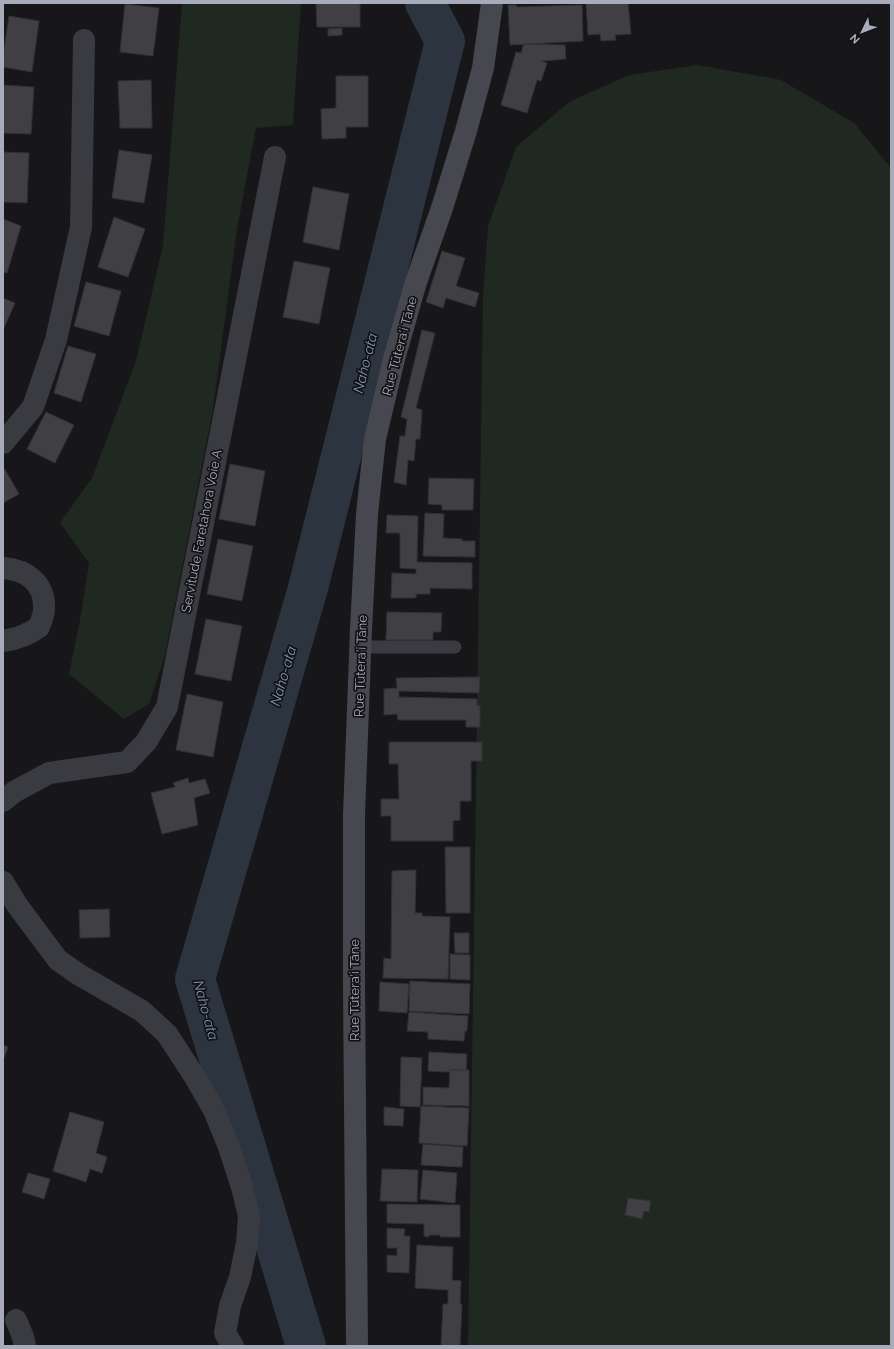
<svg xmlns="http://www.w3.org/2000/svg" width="894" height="1349" font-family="Raleway,sans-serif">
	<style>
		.green { fill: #1f2821 }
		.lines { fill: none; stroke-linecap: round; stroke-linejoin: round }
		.river { stroke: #2c343f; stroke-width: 40 }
		.building { fill: #3f3f44; stroke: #323136 }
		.lane { stroke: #3a3a41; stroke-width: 13 }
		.street { stroke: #3a3a41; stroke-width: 22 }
		.secondary { stroke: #46474f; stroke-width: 22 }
		.labels { text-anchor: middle; stroke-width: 3.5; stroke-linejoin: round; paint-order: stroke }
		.street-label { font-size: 13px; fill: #a8abba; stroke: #121215 }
		.water-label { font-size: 14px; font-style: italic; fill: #7d94b7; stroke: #121215 }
	</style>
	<rect width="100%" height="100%" fill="#17171a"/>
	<!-- green -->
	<g class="green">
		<path d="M182,3H301L293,125L256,128L237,229L213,409L165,655L149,704L124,719L69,674L80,620L89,563L60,523L92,478L136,361L163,245Z"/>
		<path d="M698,65L781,80L854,123L891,168V1346H468L483,295L488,226L516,147L569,102L629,75Z"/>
	</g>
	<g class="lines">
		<!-- river -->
		<path class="river" d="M306,1346L195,979L308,588L445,41L425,3"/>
	</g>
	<!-- building -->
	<g class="building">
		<path d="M316,3H360V27H317Z"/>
		<path d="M586,3H628L631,34L615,35L616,40L601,41L600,34L588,35Z"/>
		<path d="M125,4L159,8L153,56L120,52Z"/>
		<path d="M508,5H516L517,7L582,5L583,41L510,45Z"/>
		<path d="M9,16L39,21L32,72L3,67V56Z"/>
		<path d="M342,28V35L328,36V29Z"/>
		<path d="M524,44L565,45L566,59L541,61L547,63L541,81L537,80L527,113L501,105L516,52L521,53Z"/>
		<path d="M336,76H368V127H346V138L322,139L321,109L336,108Z"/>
		<path d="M151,80L152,128H120L118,81Z"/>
		<path d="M3,85L34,87L31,134L3,133Z"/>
		<path d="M119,150L152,155L144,203L112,198Z"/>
		<path d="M3,152L29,153L27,203L3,202Z"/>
		<path d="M313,187L349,194L339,250L303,242Z"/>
		<path d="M114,217L145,229L128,277L98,267Z"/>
		<path d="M3,219L21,226L7,273L3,272Z"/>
		<path d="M442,251L465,258L456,286L479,293L475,307L446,298L443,308L426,302Z"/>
		<path d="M294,261L330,268L319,324L283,317Z"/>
		<path d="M86,282L121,291L109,336L74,326Z"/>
		<path d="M3,298L15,303L3,330Z"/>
		<path d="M422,330L435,333L416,408L422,410L420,439H416L414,461L408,460L406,485L394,482L400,436H405L407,419L401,417Z"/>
		<path d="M68,346L96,354L81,402L54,393Z"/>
		<path d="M46,412L74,425L55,463L27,449Z"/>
		<path d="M230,464L265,471L255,526L219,519Z"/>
		<path d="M3,468H4L19,494L3,503Z"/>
		<path d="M429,478L474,479L473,510H442V505L428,504Z"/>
		<path d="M425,513L444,514L443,538L462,539V541H475V557L423,556Z"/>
		<path d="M387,515L418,516L417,562L472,563V589L430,588V594H416V598H391L392,573L416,574V569L400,568V533H386Z"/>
		<path d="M218,539L253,546L242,601L207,594Z"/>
		<path d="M387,612L442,613L441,632H433V640H386Z"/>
		<path d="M206,619L242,626L231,681L195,674Z"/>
		<path d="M480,677L479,693L399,691V697L477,699V705L480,706V727H466V720H398L397,714L384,715V689L397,688L396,678Z"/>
		<path d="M187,694L223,702L213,757L176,750Z"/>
		<path d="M389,742H482V761H471V801H460V820L453,821V841H391V816H381V799H399L398,764H389Z"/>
		<path d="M188,778L189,783L205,779L210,793L194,798L198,825L162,834L151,793L175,787L173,783Z"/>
		<path d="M445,847H470V913H446Z"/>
		<path d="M416,870L415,913H422V916L450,917L448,979L383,978L384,958L391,959L392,871Z"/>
		<path d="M109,909L110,937L80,938L79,910Z"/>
		<path d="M454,933H469V953H455Z"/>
		<path d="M450,954L470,955V980L450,979Z"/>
		<path d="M410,981L470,984L469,1014L409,1011Z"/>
		<path d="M380,982L409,984L407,1013L379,1011Z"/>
		<path d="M409,1012L468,1016L467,1031H465L464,1041L428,1039V1032L407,1031Z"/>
		<path d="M3,1045L8,1047L3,1061Z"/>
		<path d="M429,1052L467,1054L466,1073L428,1071Z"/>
		<path d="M401,1057L422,1058L420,1107L400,1106Z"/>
		<path d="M450,1070H469V1106L423,1105V1087L449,1088Z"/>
		<path d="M421,1106L469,1108L467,1146L419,1143Z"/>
		<path d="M384,1107L404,1109L403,1126L384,1125Z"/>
		<path d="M70,1112L104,1122L96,1153L107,1157L102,1173L90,1169L86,1182L53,1171Z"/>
		<path d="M423,1144L463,1147L462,1167L421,1165Z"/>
		<path d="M382,1169L418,1170L417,1202L380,1201Z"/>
		<path d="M423,1170L457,1173L455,1203L420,1199Z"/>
		<path d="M28,1173L50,1179L44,1199L22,1192Z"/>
		<path d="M628,1198L651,1201L649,1212L644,1211L642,1219L625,1215Z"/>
		<path d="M387,1204L460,1205V1237H440V1235H429V1237L424,1236V1224L387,1223Z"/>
		<path d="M387,1228L405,1229L404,1236H410L409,1273L387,1272V1255L397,1256V1248H387Z"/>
		<path d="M417,1245L453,1247L452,1280L461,1281L460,1304H462L460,1346H441L443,1304H448V1290L415,1288Z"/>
	</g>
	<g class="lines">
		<!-- lane -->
		<path class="lane" d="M361,647H455"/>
		<!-- street -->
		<g class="street">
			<path d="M3,443L33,407L56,340L81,227L84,40"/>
			<path d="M3,568C27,570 45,583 44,609C44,615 41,621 39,627C28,635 17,639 3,641"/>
			<path d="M3,801L14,792L49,773L127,762L146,742L167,707L275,157"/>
			<path d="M3,882L17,905L58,960L78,974L142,1011L167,1034L195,1077L214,1110L229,1147L242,1187L249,1216L247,1243L240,1277L230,1306L225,1333L233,1346"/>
			<path d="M16,1320L23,1337L25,1346"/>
		</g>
		<!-- secondary -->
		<path class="secondary" d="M357,1346L354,987V815L361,629L367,514L375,439L394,359L416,282L442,208L466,131L483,68L492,3"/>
	</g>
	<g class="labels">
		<!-- street labels -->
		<g class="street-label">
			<text transform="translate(399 346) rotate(-75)" y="5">Rue Tūtera'i Tāne</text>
			<text transform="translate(201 531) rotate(-79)" y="5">Servitude Faretahora Voie A</text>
			<text transform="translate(360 666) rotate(-88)" y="5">Rue Tūtera'i Tāne</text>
			<text transform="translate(354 990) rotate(-90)" y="5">Rue Tūtera'i Tāne</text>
		</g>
		<!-- water labels -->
		<g class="water-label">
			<text transform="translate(365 363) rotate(-76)" y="5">Naho-ata</text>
			<text transform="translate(283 676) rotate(-74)" y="5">Naho-ata</text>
			<text transform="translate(206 1010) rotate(75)" y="5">Naho-ata</text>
		</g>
	</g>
	<!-- border -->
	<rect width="894" height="1349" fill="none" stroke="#a8abba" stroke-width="8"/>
	<!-- north arrow -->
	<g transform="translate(862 32) rotate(227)" stroke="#121215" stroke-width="3" paint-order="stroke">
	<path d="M0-3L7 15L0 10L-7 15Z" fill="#a8abba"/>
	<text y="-6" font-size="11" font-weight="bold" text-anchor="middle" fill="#a8abba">N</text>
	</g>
</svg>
